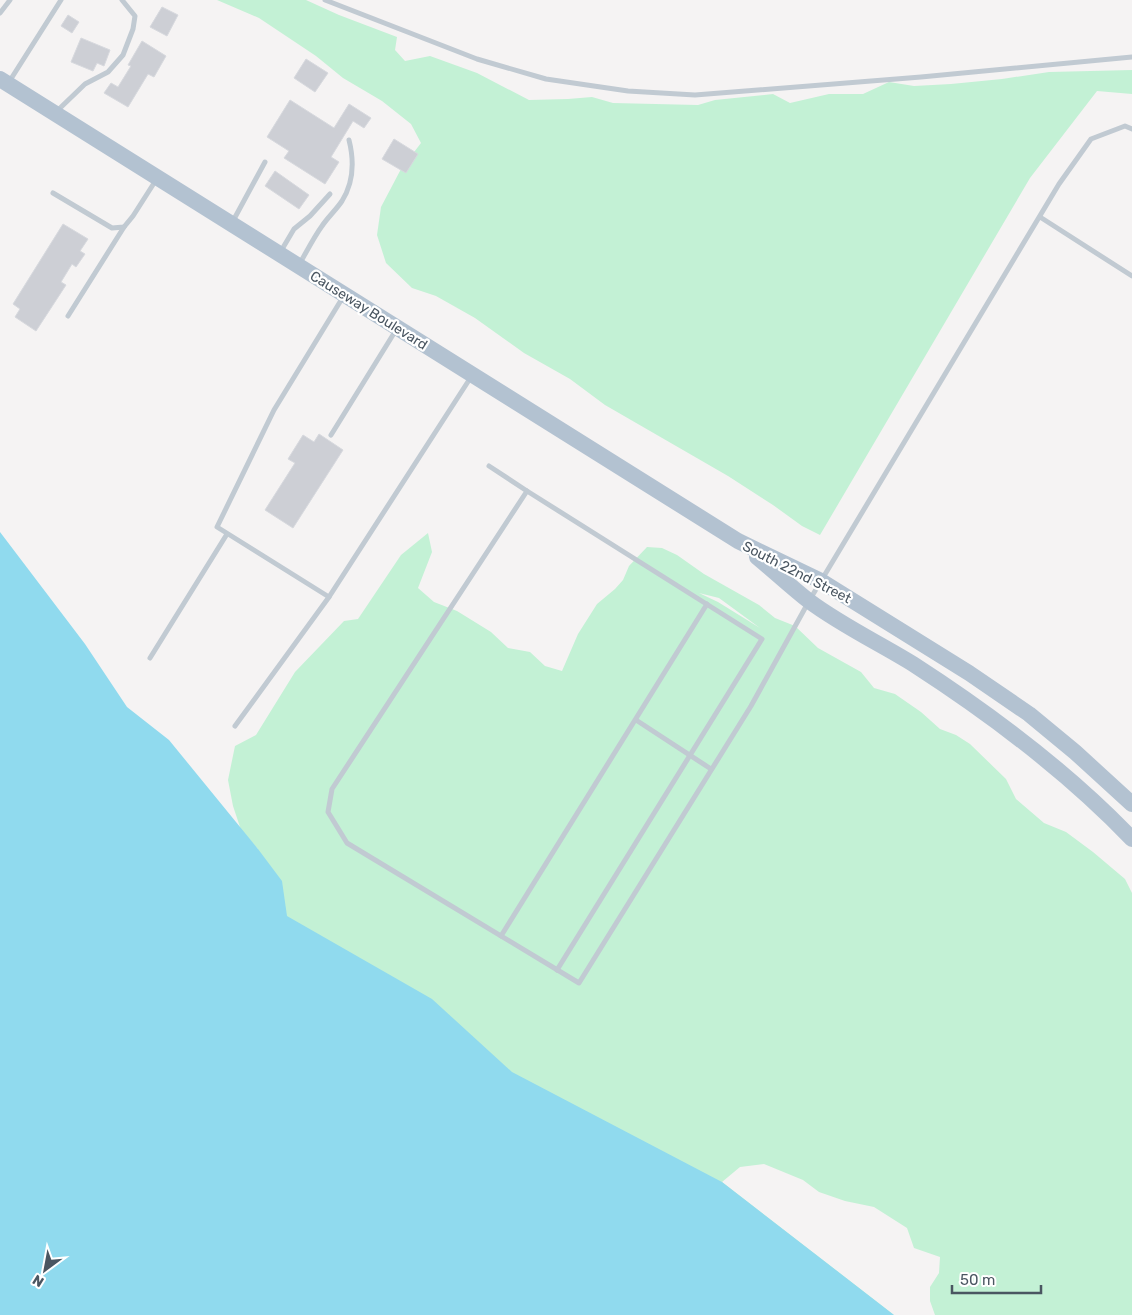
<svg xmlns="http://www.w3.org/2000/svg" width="1132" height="1315" font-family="Rubik,sans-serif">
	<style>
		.green { fill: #c3f1d5; fill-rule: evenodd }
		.water { fill: #90daee }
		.building { fill: #cdcfd5; stroke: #d7d9de }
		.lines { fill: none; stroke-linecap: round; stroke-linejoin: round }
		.lane { stroke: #c1cad2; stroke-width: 5 }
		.primary { stroke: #b3c2d1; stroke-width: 16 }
		.labels { text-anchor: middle; stroke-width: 4.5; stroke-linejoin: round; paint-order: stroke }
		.street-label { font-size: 14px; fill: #4a5661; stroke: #fff }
	</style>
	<rect width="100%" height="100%" fill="#f5f3f3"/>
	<!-- green -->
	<g class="green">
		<path d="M217,0H306L339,15L397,37L395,50L405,61L430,56L477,73L529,100L568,99L592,97L613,103L698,105L715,100L773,94L790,103L829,94H863L889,82L914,86L951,84L1002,79L1049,72L1132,70V94L1097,91L1030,178L820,535L802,526L773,505L728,476L605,405L570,379L524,353L475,318L436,296L412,288L386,263L377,235L381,207L401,169L421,143L411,124L382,101L343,78L316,56L259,18Z"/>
		<path d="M428,533L432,552L418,588L434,602L457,611L491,632L508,648L530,652L545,666L562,671L578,634L597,604L615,589L623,580L629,566L647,547L662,548L677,555L704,574L759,605L775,618L795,626L818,648L861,672L874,688L895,694L921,712L940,729L956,735L970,744L1006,779L1016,799L1044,823L1066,832L1093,852L1125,879L1132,893V1315H935L930,1301V1287L939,1273L940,1257L914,1248L907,1228L874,1207L845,1201L819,1192L803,1180L764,1164L740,1167L722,1182L894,1315L163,1101L258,849L241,830L233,806L228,780L235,746L256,735L295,672L344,621L358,619L401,555ZM699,593L719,598L760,628L718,602Z"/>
	</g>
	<!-- water -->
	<path class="water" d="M0,532L85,644L127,707L169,740L258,849L282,881L287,916L432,999L512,1072L722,1182L894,1315H0Z"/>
	<!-- building -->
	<g class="building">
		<path d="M162,7L178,15L167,36L150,27Z"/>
		<path d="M68,15L79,22L72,33L61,26Z"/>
		<path d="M81,38L110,50L104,66L97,63L93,71L71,62Z"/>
		<path d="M142,41L166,56L154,77L148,74L128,107L104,93L111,83L118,87L131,66L128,65Z"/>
		<path d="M306,59L328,73L315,92L294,78Z"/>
		<path d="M290,100L334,128L349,104L371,118L364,128L353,121L331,157L339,162L325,184L284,158L289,151L267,137Z"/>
		<path d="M394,139L418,154L406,173L382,159Z"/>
		<path d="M275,171L309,195L299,209L265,186Z"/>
		<path d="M63,224L88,239L80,251L85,254L76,267L72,264L61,282L66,285L36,331L15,317L20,309L13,304Z"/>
		<path d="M319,434L343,450L293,528L265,510L295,463L288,459L303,435L314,442Z"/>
	</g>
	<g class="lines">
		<!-- lane -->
		<g class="lane">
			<path d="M325,0L477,59L546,79L628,91L695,95L921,77L1132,57"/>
			<path d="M0,13L10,0"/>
			<path d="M9,82L61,0"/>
			<path d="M57,111L85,84L108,72L123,55L133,29L135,16L122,0"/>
			<path d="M53,193L112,228L124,227L133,216L156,180"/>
			<path d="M1040,217L1132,276"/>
			<path d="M233,221L265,162"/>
			<path d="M281,251L294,229L310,216L330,194"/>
			<path d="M300,263C307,251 314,237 322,226C328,217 336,210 342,201C354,182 354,160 349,140"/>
			<path d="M343,297L274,410L217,527L329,597L471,377"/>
			<path d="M68,316L124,227"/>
			<path d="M331,435L396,330"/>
			<path d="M489,466L527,491L332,789L328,812L347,843L579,983L751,706L809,601L1059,184L1091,139L1125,126L1132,129"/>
			<path d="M527,491L762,639L557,970"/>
			<path d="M150,658L227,534"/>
			<path d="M636,720L711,769"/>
			<path d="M235,726L329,597"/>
			<path d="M501,936L707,604"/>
		</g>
		<!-- primary -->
		<g class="primary">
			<path d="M0,79L738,541L821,581L969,673L1029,714L1075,752L1132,804"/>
			<path d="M757,557C774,571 791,587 809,601C841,625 879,643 913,664C992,715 1067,771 1132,839"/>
		</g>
	</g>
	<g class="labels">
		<!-- street labels -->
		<g class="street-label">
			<text transform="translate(369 310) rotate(32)" y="5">Causeway Boulevard</text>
			<text transform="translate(797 572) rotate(27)" y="5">South 22nd Street</text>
		</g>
	</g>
	<!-- north arrow -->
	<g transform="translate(45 1270) rotate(212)" stroke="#ffffff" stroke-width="4" paint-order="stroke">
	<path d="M0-4L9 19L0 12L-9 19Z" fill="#4a5661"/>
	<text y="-8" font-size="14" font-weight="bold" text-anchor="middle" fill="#4a5661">N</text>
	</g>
	<!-- scale -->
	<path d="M952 1285v8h89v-8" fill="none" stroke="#4a5661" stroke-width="2.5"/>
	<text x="960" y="1285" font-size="15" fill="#4a5661" stroke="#ffffff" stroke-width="4" paint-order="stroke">50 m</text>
</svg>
